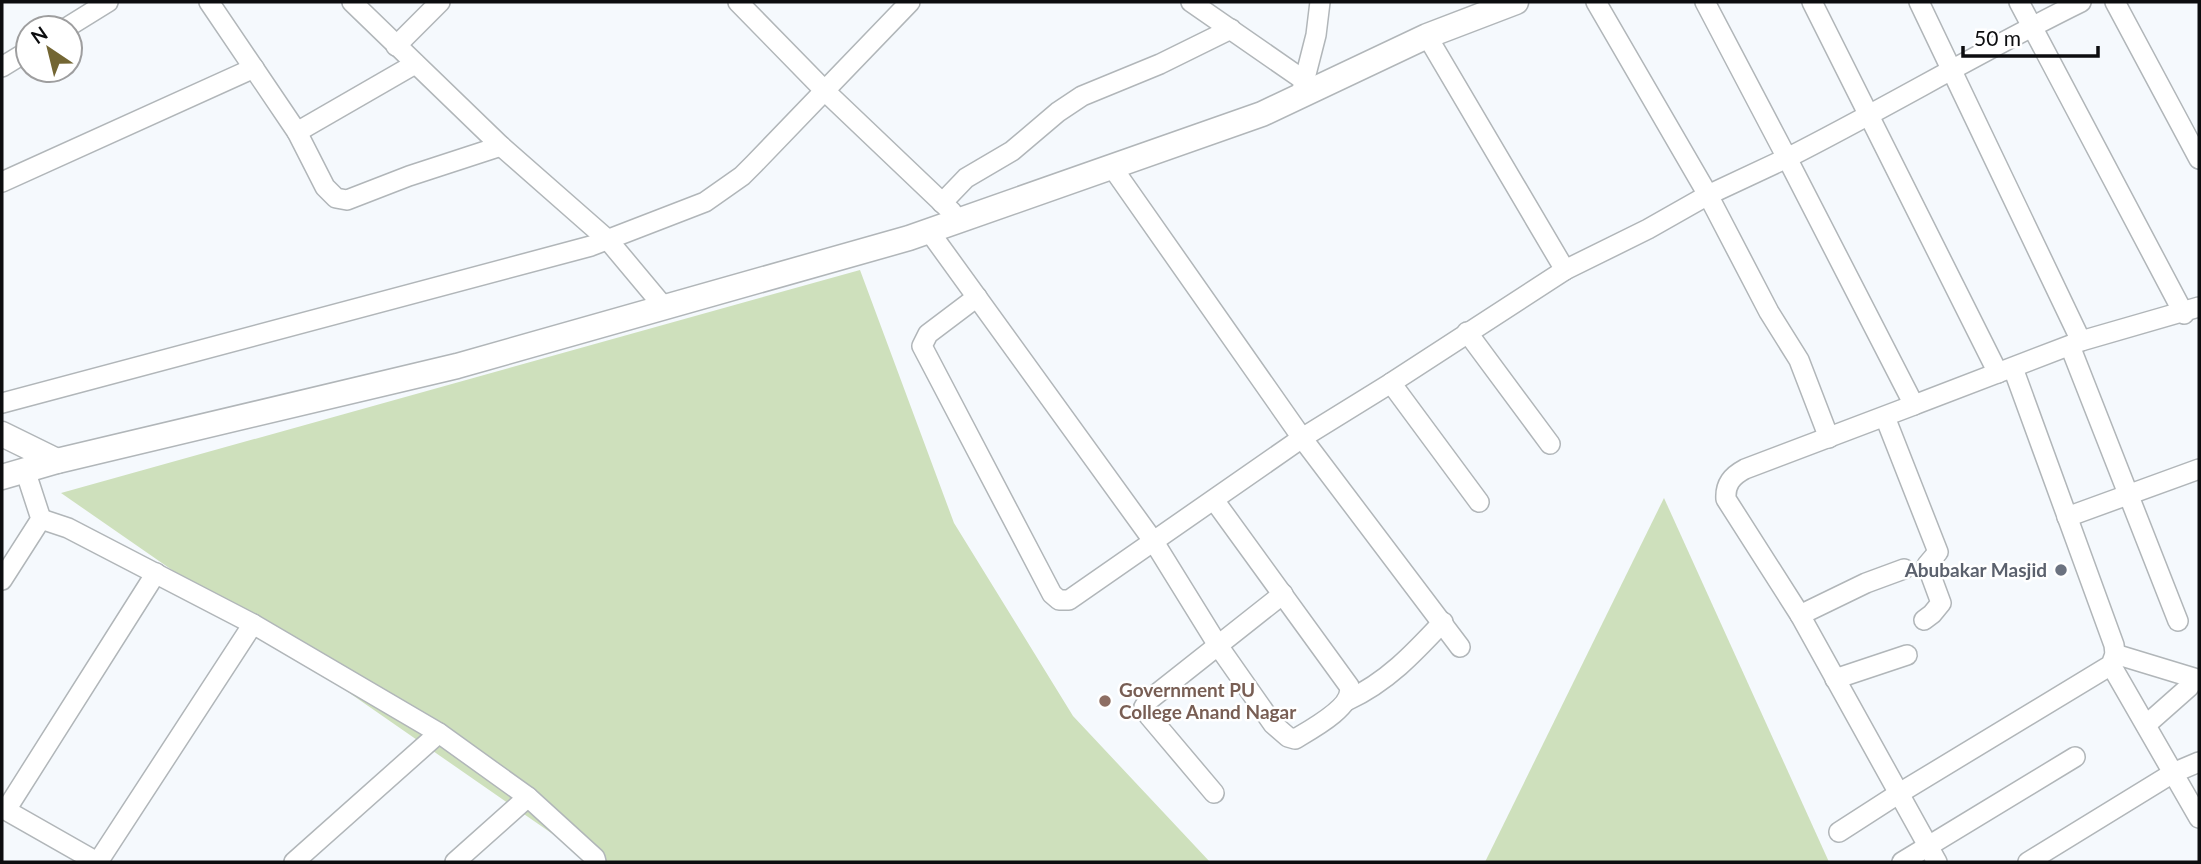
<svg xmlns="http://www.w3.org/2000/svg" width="2201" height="864" font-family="Lato,sans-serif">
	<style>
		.green { fill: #cee0bc }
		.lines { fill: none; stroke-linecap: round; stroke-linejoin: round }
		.minor-casing { stroke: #b1b6b9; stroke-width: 22 }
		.tertiary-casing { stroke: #b1b6b9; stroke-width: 27 }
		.minor { stroke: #fff; stroke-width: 19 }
		.tertiary { stroke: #fff; stroke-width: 24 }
		.worship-dot { fill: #6b7280; stroke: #fff; stroke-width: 2.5 }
		.education-dot { fill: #8d6e63; stroke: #fff; stroke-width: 2.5 }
		.labels { text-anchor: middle; stroke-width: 5; stroke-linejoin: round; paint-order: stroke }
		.worship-label { font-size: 19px; font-weight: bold; fill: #5b616d; stroke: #fff; text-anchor: end }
		.education-label { font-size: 19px; font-weight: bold; fill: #785e54; stroke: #fff; text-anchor: start }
	</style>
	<rect width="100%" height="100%" fill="#f5f9fd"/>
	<!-- green -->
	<g class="green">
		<path d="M860,270L954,523L1073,716L1210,862H593L61,493Z"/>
		<path d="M1664,498L1829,862H1485Z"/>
	</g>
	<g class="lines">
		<defs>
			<g id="minor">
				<path d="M209,2L297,132L325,187L336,198L347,200L409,176L501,146"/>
				<path d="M352,2L501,146L608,240L664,307"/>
				<path d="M738,2L826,92L952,212"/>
				<path d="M1191,2L1305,81"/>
				<path d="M1705,2L1787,158C1886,108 1981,51 2081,2"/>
				<path d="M1812,2L1998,373"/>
				<path d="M1919,2L2081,341"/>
				<path d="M2019,2L2184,314"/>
				<path d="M2115,2L2199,159"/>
				<path d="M66,28L108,2"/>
				<path d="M1427,36L1565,270"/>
				<path d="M396,46L440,2"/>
				<path d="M2,67L28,51"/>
				<path d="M1302,90L1316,35L1320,2"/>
				<path d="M297,132L415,64"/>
				<path d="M1112,167L1302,438L1460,647"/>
				<path d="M2,182L254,68"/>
				<path d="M942,203L966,178L1012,151L1058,112L1082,96L1160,64L1231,29"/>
				<path d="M929,231L1154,542L1219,647L1273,724L1288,737L1295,739C1310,730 1355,706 1349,686L1214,500"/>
				<path d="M977,297L928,334L922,346L1052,594L1059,600H1069L1302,438L1391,383L1565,270L1648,229L1708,195L1596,2"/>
				<path d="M1467,332L1550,444"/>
				<path d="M2070,346L2178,621"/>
				<path d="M1391,383L1479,502"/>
				<path d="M2,403L591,246L705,202L742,176L754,164L910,2"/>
				<path d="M1914,405L1745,469C1732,476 1725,484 1726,499L1800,615L1937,862"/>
				<path d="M1885,417L1938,552L1927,565L1941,603L1932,614L1924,620"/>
				<path d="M1829,438L1799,360L1769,312L1708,195L1787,158L1914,405L2081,341L2199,307"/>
				<path d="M2067,517L2199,469"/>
				<path d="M41,519L68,528L253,624L439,733L528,797L595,858L596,862"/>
				<path d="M2,580L41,519L25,470"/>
				<path d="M1800,615L1866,583L1904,569"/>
				<path d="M2115,654L2194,678L2189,687L2146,725"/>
				<path d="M2111,665L2199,818"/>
				<path d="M1835,679L1907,655"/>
				<path d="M1348,700C1387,682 1414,653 1443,622"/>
				<path d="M1214,793L1149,716L1144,707L1149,700L1283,594"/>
				<path d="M2,808L97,862"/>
				<path d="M6,810L156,573"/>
				<path d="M1839,832L1898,794L2111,665L2115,654L2114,645L2013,368"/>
				<path d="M98,862L253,624"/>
				<path d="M294,862L439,733"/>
				<path d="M455,862L528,797"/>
				<path d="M1902,862L2075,757"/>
				<path d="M2028,862L2173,773L2199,762"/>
			</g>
			<g id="tertiary">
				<path d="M2,434L57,461"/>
				<path d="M2,477L57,461L457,366L909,238L1262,114L1427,36L1516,2"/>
			</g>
		</defs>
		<!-- minor casing -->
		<use href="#minor" class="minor-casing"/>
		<!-- tertiary casing -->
		<use href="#tertiary" class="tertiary-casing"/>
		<!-- minor -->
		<use href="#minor" class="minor"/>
		<!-- tertiary -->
		<use href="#tertiary" class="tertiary"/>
	</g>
	<!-- markers -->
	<circle class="worship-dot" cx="2061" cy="570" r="7"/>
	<circle class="education-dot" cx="1105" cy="701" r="7"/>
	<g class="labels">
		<!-- worship labels -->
		<g class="worship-label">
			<text x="2047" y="577">Abubakar Masjid</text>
		</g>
		<!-- education labels -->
		<g class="education-label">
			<text x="1119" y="697">Government PU<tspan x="1119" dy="22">College Anand Nagar</tspan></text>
		</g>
	</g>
	<!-- border -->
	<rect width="2201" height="864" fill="none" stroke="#0c0d0f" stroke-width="7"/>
	<!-- north arrow -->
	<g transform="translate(49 49) rotate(325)"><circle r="33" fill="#ffffff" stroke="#9e9e9f" stroke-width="2"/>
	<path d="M0-5L12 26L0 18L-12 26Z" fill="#736633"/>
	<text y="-10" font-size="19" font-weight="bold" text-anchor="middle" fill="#0c0d0f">N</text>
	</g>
	<!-- scale -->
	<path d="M1963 46v10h135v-10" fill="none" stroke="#0c0d0f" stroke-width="3.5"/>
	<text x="1974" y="46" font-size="21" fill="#0c0d0f" stroke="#ffffff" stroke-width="5" paint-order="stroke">50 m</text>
</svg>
